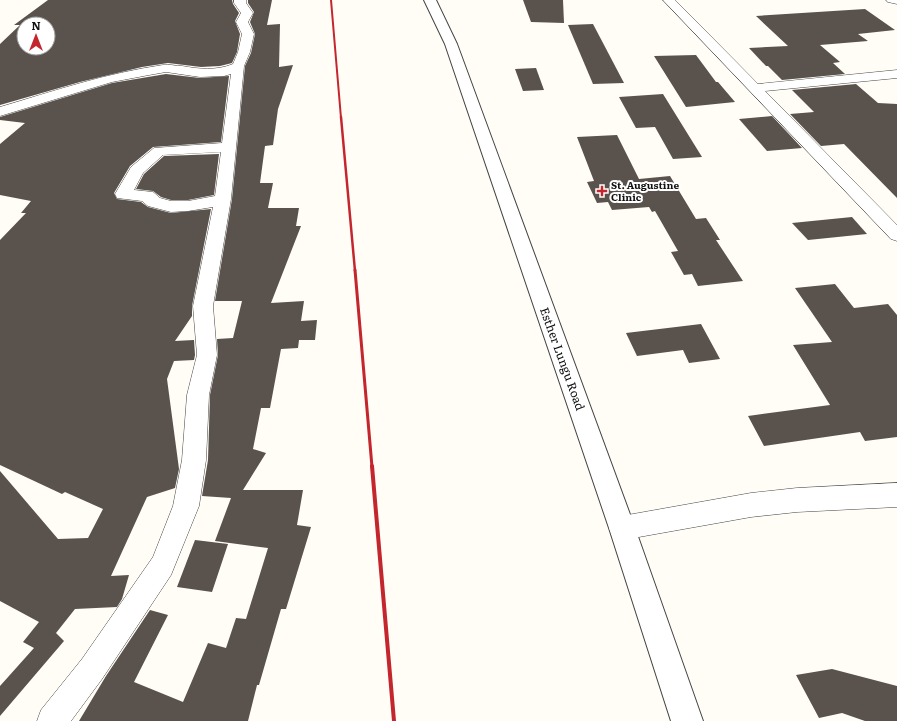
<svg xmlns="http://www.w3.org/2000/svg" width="897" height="721" font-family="Literata,serif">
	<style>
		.building { fill: #5a524d; fill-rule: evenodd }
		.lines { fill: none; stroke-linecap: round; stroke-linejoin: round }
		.minor-casing { stroke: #444; stroke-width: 1 }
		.tertiary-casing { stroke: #444; stroke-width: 2 }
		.minor { fill: #fff; fill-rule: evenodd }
		.tertiary { fill: #fff; fill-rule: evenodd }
		.rail-far3 { stroke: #c4262e; stroke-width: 2 }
		.rail-far2 { stroke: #c4262e; stroke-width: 2.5 }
		.rail-far1 { stroke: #c4262e; stroke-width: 3 }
		.rail { stroke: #c4262e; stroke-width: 4 }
		.poi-dot { fill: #c4262e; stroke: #fff; stroke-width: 1.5 }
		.labels { text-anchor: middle; stroke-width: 4; stroke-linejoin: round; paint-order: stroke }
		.far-poi-label { font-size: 10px; font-weight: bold; fill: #111; stroke: #fff; text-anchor: start }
		.street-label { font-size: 12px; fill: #111; stroke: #fff }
	</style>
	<rect width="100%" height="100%" fill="#fffdf5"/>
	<!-- building -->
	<g class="building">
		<path d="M48,0H232L233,4L239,13L235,21L240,34L237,52L232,63L220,66L201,67L168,63L142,67L80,82L0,105V44L20,25H14ZM24,24H48V48H24Z"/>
		<path d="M248,0H272L267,25L280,24L279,67L293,65L278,109L273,145L265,146L260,183H273L268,208H299L296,226H301L271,303L304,301L301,321L317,320L315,340H299L298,348L281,349L270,408H261L253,449L266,453L243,490H303L297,525L311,527L286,609H281L259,685H257L248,721H79L106,676L150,610L168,615L134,682L183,702L208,643L226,648L236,618L246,619L268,548L215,541L231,498L202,496L208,460L210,395L218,355L217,339L233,338L242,301H215L232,199L245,66L251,53L255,34L250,22L254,12L248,3Z"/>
		<path d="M523,0H563L564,23L531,22Z"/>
		<path d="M865,9L895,30L858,34L868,41L820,45L840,62L833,63L845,74L782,80L768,66H766L749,48L788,46L756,16Z"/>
		<path d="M593,24L624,83L593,84L568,25Z"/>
		<path d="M696,55L716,82H718L735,102L686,107L654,56Z"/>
		<path d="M536,68L544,90L523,91L515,69Z"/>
		<path d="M166,74L200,78L229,76L221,142L153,147L130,166L114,193L117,199L141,202L148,207L171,213L211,209L192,306V316L175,341L194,340L195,355L194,360L174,361L167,379L179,469L175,488L147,497L111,576L129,575L122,599L117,607L75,609L56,633L64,641L0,716V686L34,648L23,642L39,622L0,601V471L58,539L88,538L103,509L65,492L62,494L0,465V240L26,213H21L31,201L0,195V144L25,123L0,120V117L112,83Z"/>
		<path d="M856,84L878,103L897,104V198L844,144L821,146L790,114L814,112L792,90Z"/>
		<path d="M663,94L702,157L673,159L655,127L636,128L619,97Z"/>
		<path d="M772,116L802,148L767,151L739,119Z"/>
		<path d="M617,135L639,179L670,176L696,219L706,218L720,240H716L743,281L698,286L692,274L684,275L671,252L678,251L655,211L652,212L649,207L612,210L608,202L597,203L587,182L594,181L577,137Z"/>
		<path d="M219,154L214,195L188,200H171L161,197L153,191L136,189L144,174L164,156Z"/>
		<path d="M852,217L867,234L808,240L792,223Z"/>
		<path d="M835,284L854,308L888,304L897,315V437L865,441L860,432L764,446L748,416L830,405L793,345L832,342L795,288Z"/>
		<path d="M701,324L720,359L689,363L683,350L637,356L626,333Z"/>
		<path d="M195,540L228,544L212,592L177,587Z"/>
		<path d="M832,669L897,686V721H865L842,713L819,718L796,675Z"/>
	</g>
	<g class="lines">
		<defs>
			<g id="minor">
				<path d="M234,0H246V3L253,13L248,22L254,34L250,52L244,66L231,199L213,306L217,355L209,395L206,460L199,506L171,575L102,679L71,721H37L41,710L82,659L153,557L173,506L182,460L187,395L197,355L193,306L213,207L188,211L171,212L148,206L142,201L117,198L115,194L131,167L154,148L222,143L231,74L224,76L200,77L166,72L149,75L112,82L0,116V107C54,91 107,73 163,65C169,64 176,66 182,66C199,69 216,71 233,64L238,52L242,34L236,22L241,13L234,3ZM221,152L215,196L188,201H171L160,198L153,192L134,190L143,173L163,155Z"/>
				<path d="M663,0H675L758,84L897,70V78L765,91L897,225V241L891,239Z"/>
				<path d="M886,0H897V4L888,2Z"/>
				<path d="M897,483V507L797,512L751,517L622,540L613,537L609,528L613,519L622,516L751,493L797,488Z"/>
			</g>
			<path id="tertiary" d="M424,0H436L457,44L635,528L703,721H671L609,528L445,44Z"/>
		</defs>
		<!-- minor casing -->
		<use href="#minor" class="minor-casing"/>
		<!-- tertiary casing -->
		<use href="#tertiary" class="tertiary-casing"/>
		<!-- minor -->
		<use href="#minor" class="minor"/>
		<!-- tertiary -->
		<use href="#tertiary" class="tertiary"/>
		<!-- rail-far3 -->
		<path class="rail-far3" d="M331,0L341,118"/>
		<!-- rail-far2 -->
		<path class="rail-far2" d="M341,117L355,271"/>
		<!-- rail-far1 -->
		<path class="rail-far1" d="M355,270L372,467"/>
		<!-- rail -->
		<path class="rail" d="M372,466L394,721"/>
	</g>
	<!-- markers -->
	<path class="poi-dot" d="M600 185h4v4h4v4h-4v4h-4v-4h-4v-4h4z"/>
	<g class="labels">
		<!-- far-poi labels -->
		<g class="far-poi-label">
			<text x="611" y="189">St. Augustine<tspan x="611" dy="12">Clinic</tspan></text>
		</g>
		<!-- street labels -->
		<g class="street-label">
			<text transform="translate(562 359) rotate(70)" y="4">Esther Lungu Road</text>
		</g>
	</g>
	<!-- north arrow -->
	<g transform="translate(36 36)"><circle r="19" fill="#ffffff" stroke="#a0a0a0"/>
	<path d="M0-3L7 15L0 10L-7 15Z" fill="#c4262e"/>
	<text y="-6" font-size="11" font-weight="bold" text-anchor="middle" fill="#111111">N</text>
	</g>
</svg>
